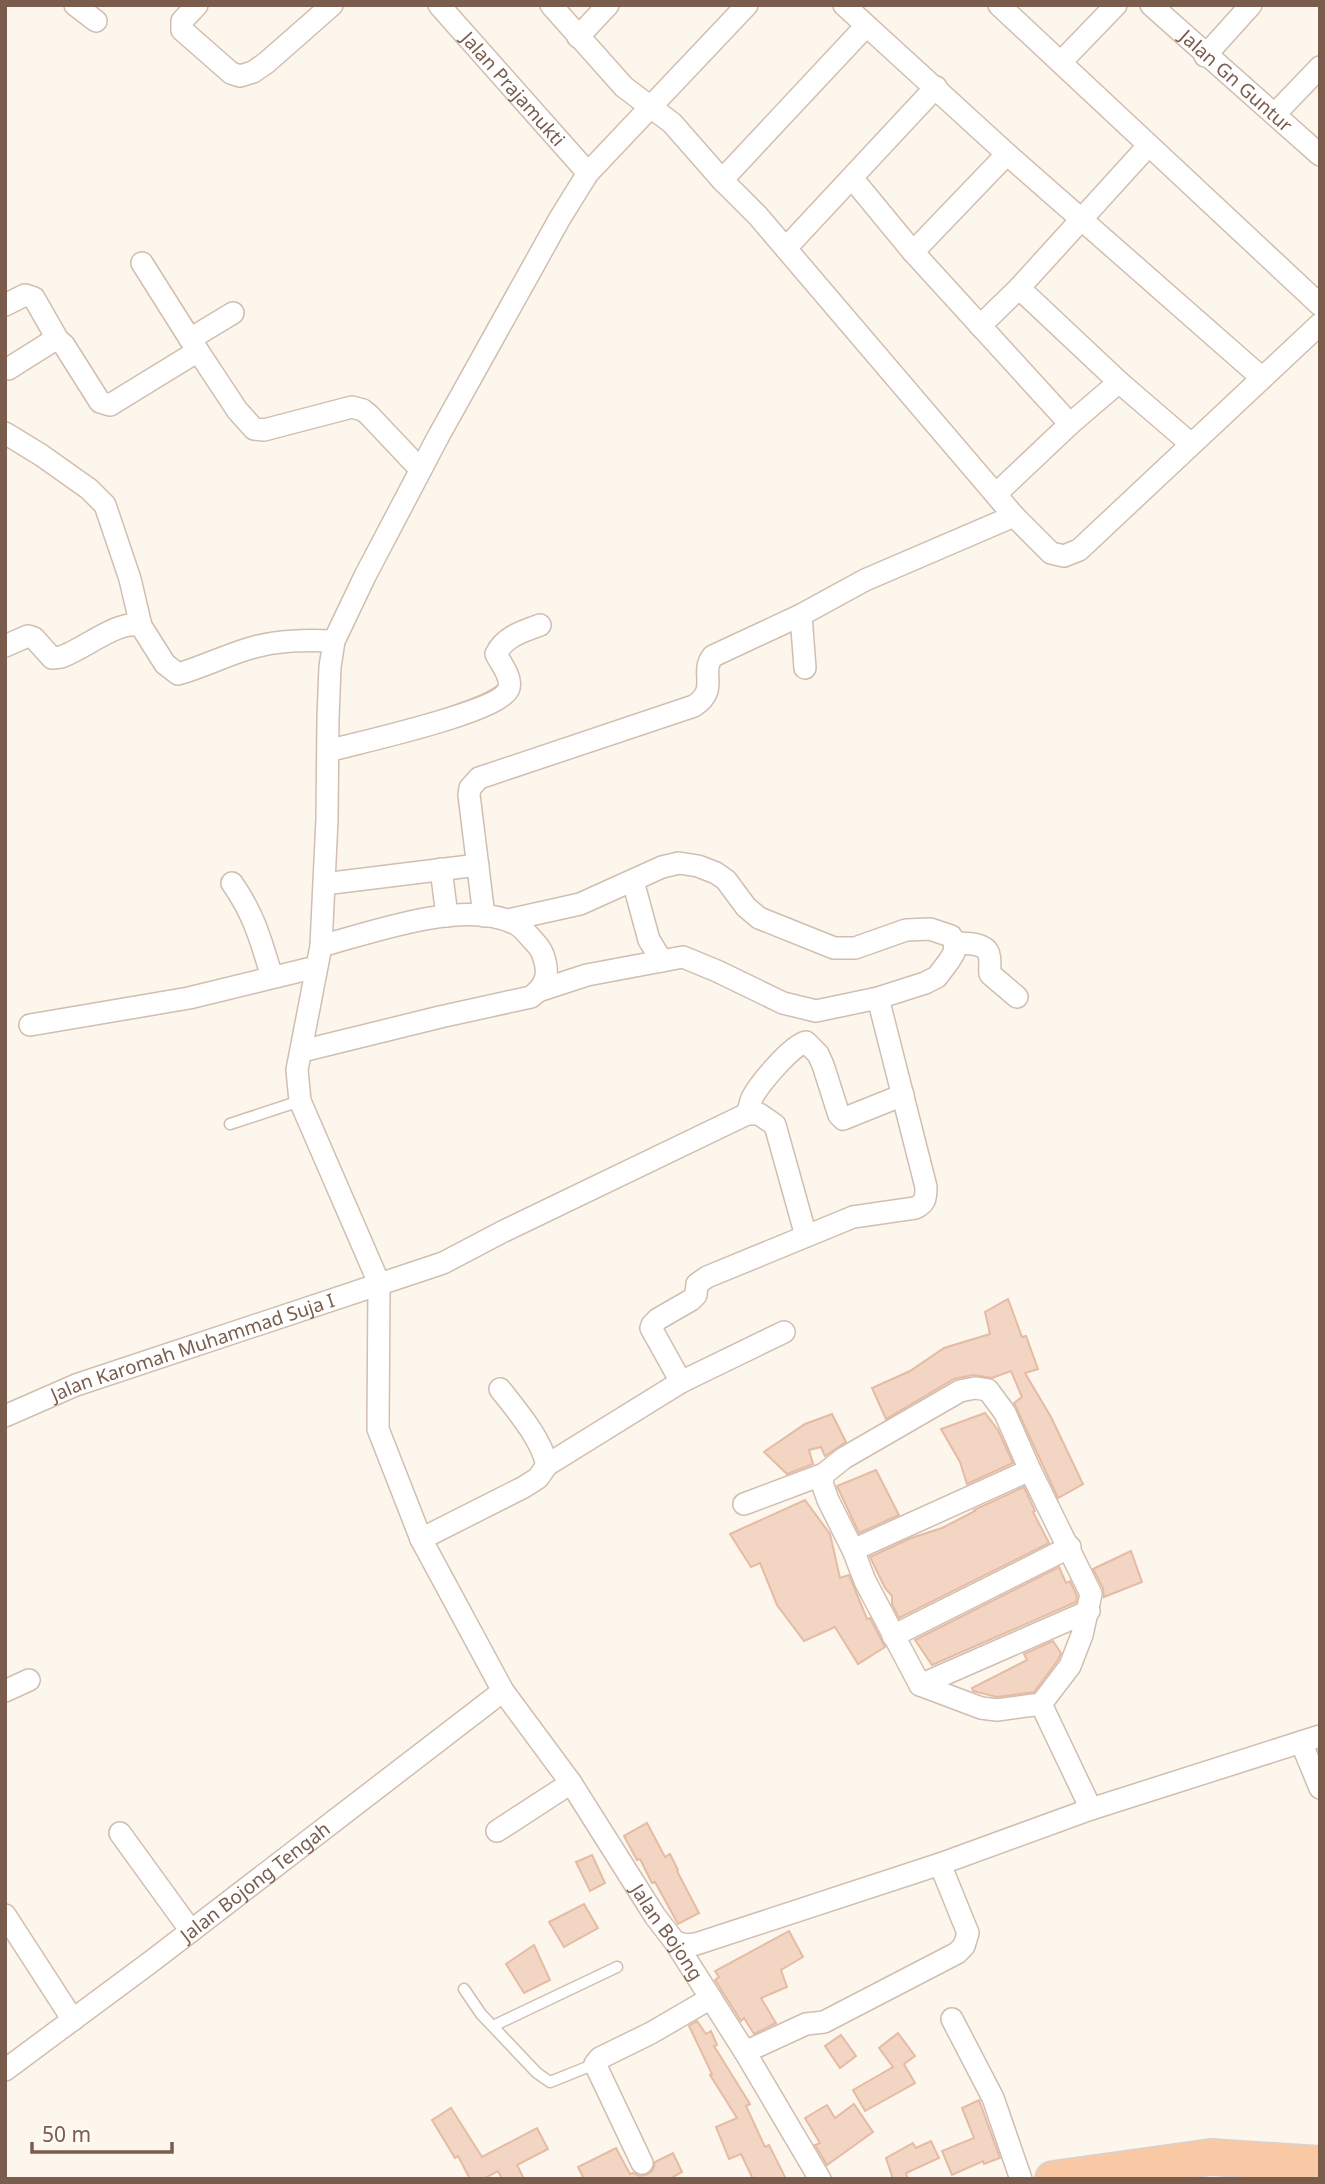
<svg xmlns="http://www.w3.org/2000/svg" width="1325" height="2184" font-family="'Noto Sans',sans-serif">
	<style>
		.building { fill: #f3d5c3; stroke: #e6bba3; stroke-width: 2 }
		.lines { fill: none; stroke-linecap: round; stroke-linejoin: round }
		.service-casing { stroke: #d1beb0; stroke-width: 13 }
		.minor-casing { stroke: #d1beb0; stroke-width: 24 }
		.trunk-casing { stroke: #dad1cd; stroke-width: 38 }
		.service { stroke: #fff; stroke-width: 10 }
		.minor { stroke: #fff; stroke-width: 21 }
		.trunk { stroke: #f9c8a4; stroke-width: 35 }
		.labels { text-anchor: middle; stroke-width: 6; stroke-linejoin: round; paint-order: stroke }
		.street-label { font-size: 19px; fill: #7a5c4d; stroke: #fffaf3 }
	</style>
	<rect width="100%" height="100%" fill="#fdf6ec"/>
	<!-- building -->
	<g class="building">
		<path d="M1008,1299L1022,1337L1026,1336L1038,1369L1025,1373L1051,1417L1083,1484L1058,1498L1014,1403L1022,1397L1011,1371L992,1378L973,1375L954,1379L886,1419L872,1388L910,1371L944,1348L990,1334L985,1312Z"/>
		<path d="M985,1413L998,1430L1013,1463L967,1484L960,1462L941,1429Z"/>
		<path d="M832,1414L846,1442L825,1456L821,1447L809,1450L813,1464L787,1474L764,1452L805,1424Z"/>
		<path d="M876,1470L899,1515L859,1533L837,1486Z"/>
		<path d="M1024,1487L1035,1511L1033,1512L1049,1543L899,1618L892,1604V1596L885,1588L870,1557L911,1538L942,1528L975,1511L974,1510Z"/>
		<path d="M805,1500L830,1534L840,1578L849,1575L867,1619L870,1618L885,1647L858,1664L835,1627L804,1641L777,1605L760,1563L751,1567L730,1534Z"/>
		<path d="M1131,1551L1142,1582L1104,1597L1103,1588L1093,1569Z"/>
		<path d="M1059,1567L1066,1583L1070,1581L1077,1596L1076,1602L932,1665L915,1640Z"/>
		<path d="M1053,1641L1061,1653L1058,1660L1034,1692L997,1697L973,1691L972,1688L1027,1660L1024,1654Z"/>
		<path d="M647,1823L665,1857L670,1854L678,1870L677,1871L699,1913L678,1924L655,1882L652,1883L640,1859L637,1860L624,1836Z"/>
		<path d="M592,1855L605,1883L590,1891L576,1862Z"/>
		<path d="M584,1904L598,1928L564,1947L549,1922Z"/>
		<path d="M789,1931L803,1957L781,1970L787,1987L761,1998L776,2023L754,2034L744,2018L741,2021L715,1980L719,1977L715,1971Z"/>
		<path d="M534,1945L550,1980L524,1993L506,1964Z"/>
		<path d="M697,2021L706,2034L711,2031L717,2045L714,2046L750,2104L746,2106L765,2147L769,2145L786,2179H753L741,2154L729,2159L716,2127L737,2118L710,2075L712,2074L689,2026Z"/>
		<path d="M898,2033L915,2056L904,2064L915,2083L865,2111L853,2090L893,2067L879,2048Z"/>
		<path d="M841,2035L856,2056L840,2068L825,2046Z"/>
		<path d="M979,2100L1000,2158L984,2164L983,2161L952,2175L942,2151L974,2138L962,2108Z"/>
		<path d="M854,2104L873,2132L827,2165L815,2145L820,2143L805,2118L827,2105L835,2118Z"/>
		<path d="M451,2108L482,2157L537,2128L548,2149L517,2165L524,2179H502L498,2171L483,2179H470L458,2156L455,2158L432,2120Z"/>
		<path d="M931,2141L939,2158L906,2173L908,2179H893L886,2158L913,2143L916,2148Z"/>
		<path d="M616,2148L630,2174L633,2173L640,2176L648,2174L653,2170L655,2162L673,2153L682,2172L669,2179H584L578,2167Z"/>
	</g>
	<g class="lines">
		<defs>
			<g id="service">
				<path d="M230,1124L300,1101"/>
				<path d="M464,1989L481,2014L537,2073L550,2082L595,2064"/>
				<path d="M493,2026L617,1967"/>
			</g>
			<g id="minor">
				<path d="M75,5L96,21"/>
				<path d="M197,5L182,21V30L231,73L240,76L253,72L266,63L332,5"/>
				<path id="s1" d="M439,5L588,173"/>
				<path d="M551,5L624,87L672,123L722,180L758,216L1014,516L1051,553L1064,556L1079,550L1320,324"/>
				<path id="s2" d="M747,5L588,173L560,218L438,437L365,576L334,641L330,667L328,718L327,819L321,946L297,1070L300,1101L379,1283L378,1429L421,1539L503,1691L571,1783L655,1916L675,1942L745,2052L820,2179"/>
				<path d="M844,5L1007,154L1262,378"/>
				<path d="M999,5L1320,305"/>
				<path id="s3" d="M1151,5L1320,155"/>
				<path d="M578,37L608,5"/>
				<path d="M1205,56L1251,5"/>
				<path d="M1061,62L1116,5"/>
				<path d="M1275,114L1320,67"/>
				<path d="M852,178L913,252L1070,424"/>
				<path d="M722,180L866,26"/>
				<path d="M786,248L936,87"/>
				<path d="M913,252L1007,154"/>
				<path d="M142,263L190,339"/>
				<path d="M1019,288L1119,382L1191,444"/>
				<path d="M5,305L25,295L34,298L58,340"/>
				<path d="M980,326L1019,288L1148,146"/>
				<path d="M198,351L190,339L233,313"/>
				<path d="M8,369L54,340H58L64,345L100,402L110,405L198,351L237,410L254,429L264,430L352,407L363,410L369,415L420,469"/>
				<path d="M5,433L41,455L89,489L105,505L130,579L141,626"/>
				<path d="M996,494L1070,424L1119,382"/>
				<path d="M801,615L805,668"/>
				<path d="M5,646L28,636L34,638L52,658L61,657C83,650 120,618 141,626L165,664L178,674C203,667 226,655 251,648C278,640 306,640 334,641"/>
				<path d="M328,751C356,743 502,712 509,688C512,677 501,664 496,654C504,637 523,631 540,625"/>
				<path d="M441,869L447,916"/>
				<path d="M633,881L649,940L662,961"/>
				<path d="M232,883C254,914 261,941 272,977"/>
				<path d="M324,884L478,865"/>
				<path d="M484,916L469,795L470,788L479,778L694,706C720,689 699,673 713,656L801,615L865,580L1014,516"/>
				<path d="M508,920L580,904L662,867L679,863L698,866L716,873L726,880L746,907L759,918L834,948H855L906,930L930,929L951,936L955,943L954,953L949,961L937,977L925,983L878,998L816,1011L783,1003L717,971L683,957L587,975L541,990"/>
				<path d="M955,943C966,944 986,942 989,955C991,961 989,968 990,974L1017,997"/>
				<path d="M30,1025L189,998L316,967"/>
				<path d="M302,1051L440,1017L531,997C546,986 550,974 543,955C541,948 536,944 531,938C526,933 522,927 516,924C465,898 373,932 321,946"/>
				<path d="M747,1114C749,1109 750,1103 752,1098C759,1084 792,1045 806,1042L818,1054L823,1065L839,1115L843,1119L903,1095"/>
				<path d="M681,1382L651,1328L652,1325L658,1319L691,1300L696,1295L697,1284L707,1277L853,1217L915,1208C925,1204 926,1198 926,1187L878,998"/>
				<path id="s4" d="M5,1416L76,1385L443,1263L502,1232L747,1114H759L775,1125L806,1236"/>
				<path d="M547,1465L681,1382L784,1332"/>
				<path d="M744,1504L824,1474"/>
				<path d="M421,1539L524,1487L538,1478L547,1465C540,1437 518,1412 500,1389"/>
				<path d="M853,1550L1030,1470"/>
				<path d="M893,1636L1070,1547"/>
				<path d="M920,1685L1089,1611"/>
				<path d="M5,1691L29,1680"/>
				<path d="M1041,1704L997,1710L981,1708L920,1685L865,1581L853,1550L828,1500L822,1483L824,1474L844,1458L960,1391L975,1388L988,1390L1005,1413L1030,1470L1091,1594L1082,1635L1070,1666L1041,1704L1091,1809"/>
				<path d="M1301,1742L1320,1788"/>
				<path d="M497,1831L571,1783"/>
				<path d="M120,1833L191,1931"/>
				<path d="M5,1915L73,2020"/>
				<path d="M675,1942L686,1945L696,1944L940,1864L1091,1809L1320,1736"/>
				<path d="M952,2019L993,2098L1021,2179"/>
				<path d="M745,2052L806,2024L824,2022L957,1953L964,1946L968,1933L940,1864"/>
				<path id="s5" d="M5,2070L152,1961L503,1691"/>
				<path d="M642,2163L595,2064L600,2058L651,2033L711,1998"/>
			</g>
			<path id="trunk" d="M1053,2179L1211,2157L1320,2164"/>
		</defs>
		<!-- service casing -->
		<use href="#service" class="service-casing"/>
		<!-- minor casing -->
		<use href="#minor" class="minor-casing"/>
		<!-- trunk casing -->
		<use href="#trunk" class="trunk-casing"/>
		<!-- service -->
		<use href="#service" class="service"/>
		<!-- minor -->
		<use href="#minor" class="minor"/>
		<!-- trunk -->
		<use href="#trunk" class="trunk"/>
	</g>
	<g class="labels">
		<!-- street labels -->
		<g class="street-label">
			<text dy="7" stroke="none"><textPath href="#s3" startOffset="114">Jalan Gn Guntur</textPath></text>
			<text dy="7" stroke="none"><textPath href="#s1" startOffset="112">Jalan Prajamukti</textPath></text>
			<text dy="7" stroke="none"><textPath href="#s4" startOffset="200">Jalan Karomah Muhammad Suja I</textPath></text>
			<text dy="7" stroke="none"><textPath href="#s5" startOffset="313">Jalan Bojong Tengah</textPath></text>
			<text dy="7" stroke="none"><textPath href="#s2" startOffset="2154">Jalan Bojong</textPath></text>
		</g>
	</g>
	<!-- border -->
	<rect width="1325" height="2184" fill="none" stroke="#7a5c4d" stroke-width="14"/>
	<!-- scale -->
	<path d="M32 2142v10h140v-10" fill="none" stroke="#7a5c4d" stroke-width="3.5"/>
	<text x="42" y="2142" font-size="21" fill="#7a5c4d" stroke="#fffaf3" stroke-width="5" paint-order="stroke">50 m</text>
</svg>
